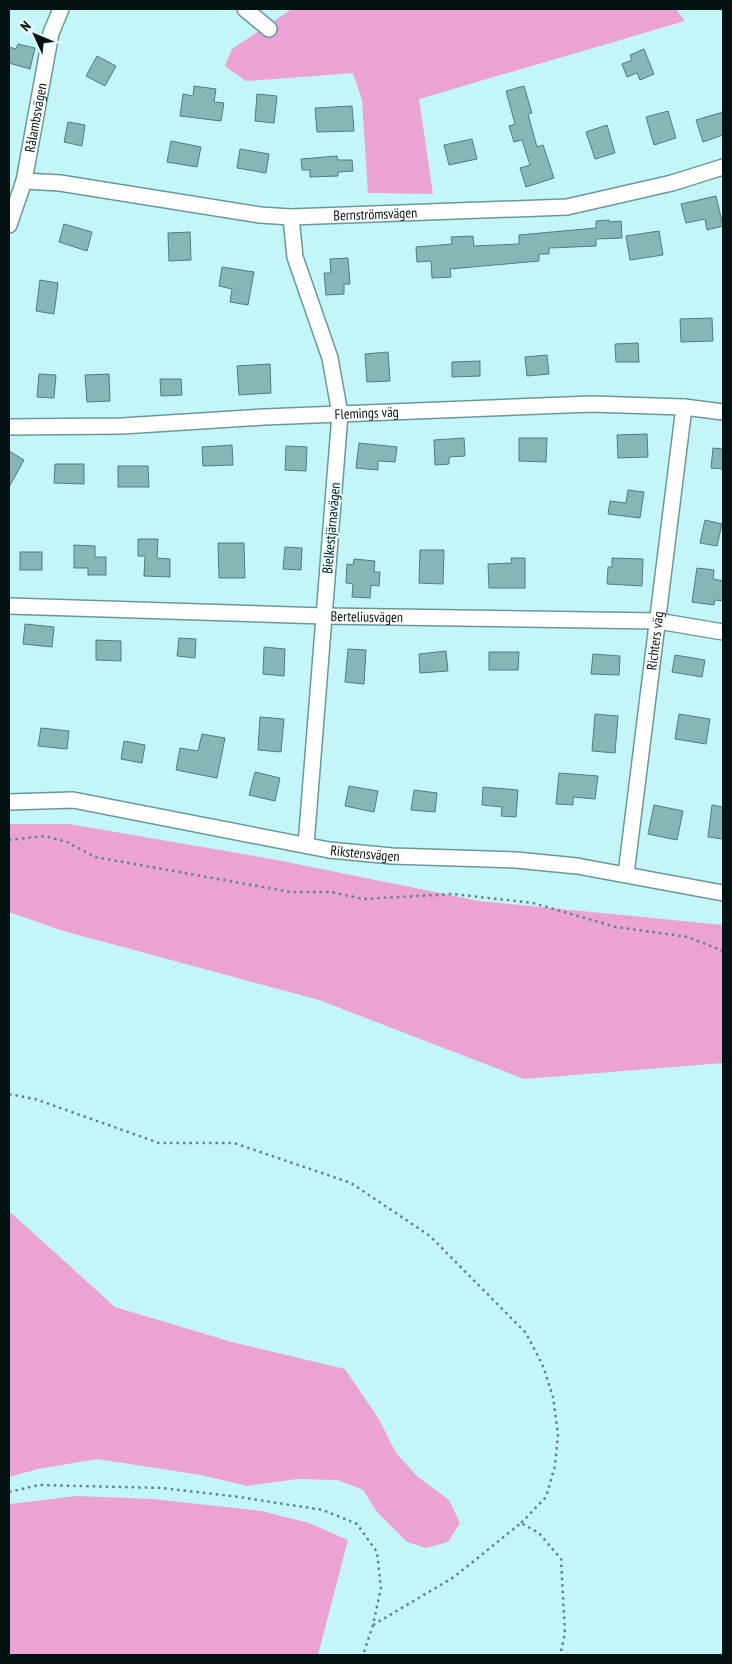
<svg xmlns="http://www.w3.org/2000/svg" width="732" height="1664" font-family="'PT Sans Narrow',sans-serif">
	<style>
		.forest { fill: #eaa3d2 }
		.building { fill: #87b6b7; stroke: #507d7e }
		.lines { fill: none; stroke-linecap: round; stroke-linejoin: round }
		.minor-casing { stroke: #6a9899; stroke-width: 18 }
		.path { stroke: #638384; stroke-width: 2.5; stroke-dasharray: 2.5 4; stroke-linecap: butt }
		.minor { stroke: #fff; stroke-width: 15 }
		.labels { text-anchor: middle; stroke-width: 4; stroke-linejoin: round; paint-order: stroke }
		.street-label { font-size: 14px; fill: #021213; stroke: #eafdfd }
	</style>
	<rect width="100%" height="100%" fill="#c5f6f7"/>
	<!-- forest -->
	<g class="forest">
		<path d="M292,9H676L685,21L419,99L433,194L368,193L362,100L353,73L246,81L225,66L232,49Z"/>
		<path d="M9,824H69L277,860L479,901L723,925V1063L524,1079L319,1000L60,930L9,912Z"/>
		<path d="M9,1211L115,1307L232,1342L345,1369L379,1419L396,1453L418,1477L449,1500L460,1523L448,1542L426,1548L407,1542L377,1512L363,1490L338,1480L297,1479L247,1486L201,1475L97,1459L38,1469L9,1477Z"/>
		<path d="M77,1496L152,1499L262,1511L309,1523L348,1540L318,1655H9V1504Z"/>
	</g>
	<!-- building -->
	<g class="building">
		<path d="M18,44L35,48L30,69L9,63V47L16,49Z"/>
		<path d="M644,49L654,74L640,80L637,73L627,77L622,64L632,60L630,55Z"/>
		<path d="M97,56L116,66L105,86L86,76Z"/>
		<path d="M194,86L216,89L214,102L224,103L221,121L180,116L183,94L193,96Z"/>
		<path d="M524,86L532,113L528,114L537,147L543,145L554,178L526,187L520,168L530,165L522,140L514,142L509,126L515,124L506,91Z"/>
		<path d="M257,94L277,96L274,123L255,121Z"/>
		<path d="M352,106L354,131L317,132L315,108Z"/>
		<path d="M668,111L676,138L654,145L646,117Z"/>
		<path d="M723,112V135L703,142L696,120Z"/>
		<path d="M68,122L85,125L82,146L64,142Z"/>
		<path d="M607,125L615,153L595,159L586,132Z"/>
		<path d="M472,139L477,159L449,165L444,145Z"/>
		<path d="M171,141L201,147L197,167L167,162Z"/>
		<path d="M240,149L269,154L266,173L237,168Z"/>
		<path d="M337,156L338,160H352L353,171L338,172V176L310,177V170H302L301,159Z"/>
		<path d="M716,196L723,226L707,230L705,219L686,223L681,204Z"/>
		<path d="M609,220V222L621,221L622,238L596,239V246L549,248V254H539V261L450,269L451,277L432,278L431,261L417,262L416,247L452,244L451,237L473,236L474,246L519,244V235L596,228V221Z"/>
		<path d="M64,224L92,232L87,251L59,242Z"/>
		<path d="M659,231L663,255L630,260L626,236Z"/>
		<path d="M190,232L191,260L169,261L168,233Z"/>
		<path d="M348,258L350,284H344V294L326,295L324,273H331L330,259Z"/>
		<path d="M222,267L254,272L248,305L230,302L232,289L219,286Z"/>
		<path d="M40,280L58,283L54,314L36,311Z"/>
		<path d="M712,318L713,341L681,342L680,319Z"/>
		<path d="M638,343L639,362H616L615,344Z"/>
		<path d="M388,352L390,381L367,382L365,354Z"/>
		<path d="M547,355L549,374L527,376L525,357Z"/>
		<path d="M480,361V376L452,377V362Z"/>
		<path d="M270,364L271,393L239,395L237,366Z"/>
		<path d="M39,374L56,375L54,398L37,397Z"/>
		<path d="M109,374L110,401L87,402L85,375Z"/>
		<path d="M160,379H181L182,395L161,396Z"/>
		<path d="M647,434L648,457L618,458L617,435Z"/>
		<path d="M464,438L465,456L449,457V464L435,465L434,440Z"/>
		<path d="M519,438H547L546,462L519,461Z"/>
		<path d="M359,443L397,447L395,462L378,461V470L356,468Z"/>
		<path d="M232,445L233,465L203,466L202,447Z"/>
		<path d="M286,446L307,447L306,471L285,470Z"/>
		<path d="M713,448L723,449V469L711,468Z"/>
		<path d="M9,451L24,460L9,487Z"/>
		<path d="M55,464H84V484L54,483Z"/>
		<path d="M118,466H148L149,487H118Z"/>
		<path d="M628,490L644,492L640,518L608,514L610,501L626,503Z"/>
		<path d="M705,520L722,524L717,546L700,543Z"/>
		<path d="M138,539H158L157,558L170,559V577L144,576L145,556H138Z"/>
		<path d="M218,543H244L245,578H219Z"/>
		<path d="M74,545L95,546V557H106V575H88V568H74Z"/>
		<path d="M285,547L302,548L301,570L283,569Z"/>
		<path d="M420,550H444L443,584L419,583Z"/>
		<rect x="20" y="552" width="22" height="18"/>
		<path d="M511,558H525V588H489L488,564L512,563Z"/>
		<path d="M612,558L643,559L642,586L607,584L608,567H612Z"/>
		<path d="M354,559L375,561L374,572H380L379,586L371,585L370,598L352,597L353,584L346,583L347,564L353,565Z"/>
		<path d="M697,568L714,570L713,579L723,581V601L715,600L714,605L692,602Z"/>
		<path d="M25,624L54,627L52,647L23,644Z"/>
		<path d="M179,638L196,639L195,658L177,656Z"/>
		<path d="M96,640L121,641V661L96,660Z"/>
		<path d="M264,647L285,649L284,676L263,674Z"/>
		<path d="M348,649L366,650L364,684L345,682Z"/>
		<path d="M446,651L448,671L420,673L419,654Z"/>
		<path d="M489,652H519L518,670H489Z"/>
		<path d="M593,654L620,656L619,675L591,674Z"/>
		<path d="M675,655L705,660L702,677L672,672Z"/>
		<path d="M595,714L618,716L615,753L592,751Z"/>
		<path d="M679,714L710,719L706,744L675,739Z"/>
		<path d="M260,717L284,719L281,752L258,750Z"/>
		<path d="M41,728L69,731L67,749L38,746Z"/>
		<path d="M202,734L225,738L217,778L176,770L180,748L198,751Z"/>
		<path d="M124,741L145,745L142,763L121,759Z"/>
		<path d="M255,772L280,778L275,801L249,795Z"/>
		<path d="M559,773L598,776L595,799L573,797V805L556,804Z"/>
		<path d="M349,786L378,791L374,812L345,806Z"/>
		<path d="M483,787L518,790L516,817L501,816L502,807L482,805Z"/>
		<path d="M414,790L437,793L435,812L411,810Z"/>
		<path d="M654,805L683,811L677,840L648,834Z"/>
		<path d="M712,805L723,807V839L708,837Z"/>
	</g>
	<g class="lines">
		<defs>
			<g id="minor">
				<path d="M245,9L269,29"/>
				<path id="s1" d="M24,181L60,183L260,215L291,217L567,207L672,183L723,167"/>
				<path d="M291,217L295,257L330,358L340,414L306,845"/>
				<path id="s2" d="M9,225L24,181L51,33L61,9"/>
				<path id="s3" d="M9,427L122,426L264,417L592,404L684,407L723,412"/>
				<path id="s4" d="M9,606L324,616L658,621L723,632"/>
				<path id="s5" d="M9,802L73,800L329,850L392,856L516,860L577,866L723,893"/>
				<path id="s6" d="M626,874L684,407"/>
			</g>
		</defs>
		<!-- minor casing -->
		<use href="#minor" class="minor-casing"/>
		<!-- path -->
		<g class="path">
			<path d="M9,840L45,836L67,842L95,857L291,892H331L363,899L453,894L533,903L616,927L688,937L723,951"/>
			<path d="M9,1094L35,1099L159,1143H234L351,1183L430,1236L526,1333L543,1366L553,1397L558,1434L555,1466L546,1497L521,1523"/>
			<path d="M9,1492L39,1485L163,1488L239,1497L323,1510L357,1524L377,1552L381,1588L373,1625L363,1655"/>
			<path d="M373,1625L454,1577L521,1523L539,1533L561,1559L565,1634L560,1655"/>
		</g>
		<!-- minor -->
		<use href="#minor" class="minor"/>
	</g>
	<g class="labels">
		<!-- street labels -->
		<g class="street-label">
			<text dy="5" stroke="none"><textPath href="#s2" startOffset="111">Rålambsvägen</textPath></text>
			<text dy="5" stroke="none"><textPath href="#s1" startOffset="354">Bernströmsvägen</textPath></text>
			<text dy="5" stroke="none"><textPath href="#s3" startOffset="358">Flemings väg</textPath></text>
			<text transform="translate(331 528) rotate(-85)" y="5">Bielkestjärnavägen</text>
			<text dy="5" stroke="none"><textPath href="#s4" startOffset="358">Berteliusvägen</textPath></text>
			<text dy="5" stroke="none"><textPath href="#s6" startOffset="235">Richters väg</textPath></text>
			<text dy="5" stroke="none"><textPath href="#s5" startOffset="361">Rikstensvägen</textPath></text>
		</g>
	</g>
	<!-- border -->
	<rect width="732" height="1664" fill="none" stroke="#021213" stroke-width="20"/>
	<!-- north arrow -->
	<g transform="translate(35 35) rotate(314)" stroke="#eafdfd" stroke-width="4" paint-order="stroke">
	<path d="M0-4L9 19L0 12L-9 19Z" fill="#021213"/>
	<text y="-8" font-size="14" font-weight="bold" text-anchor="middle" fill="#021213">N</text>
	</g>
</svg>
